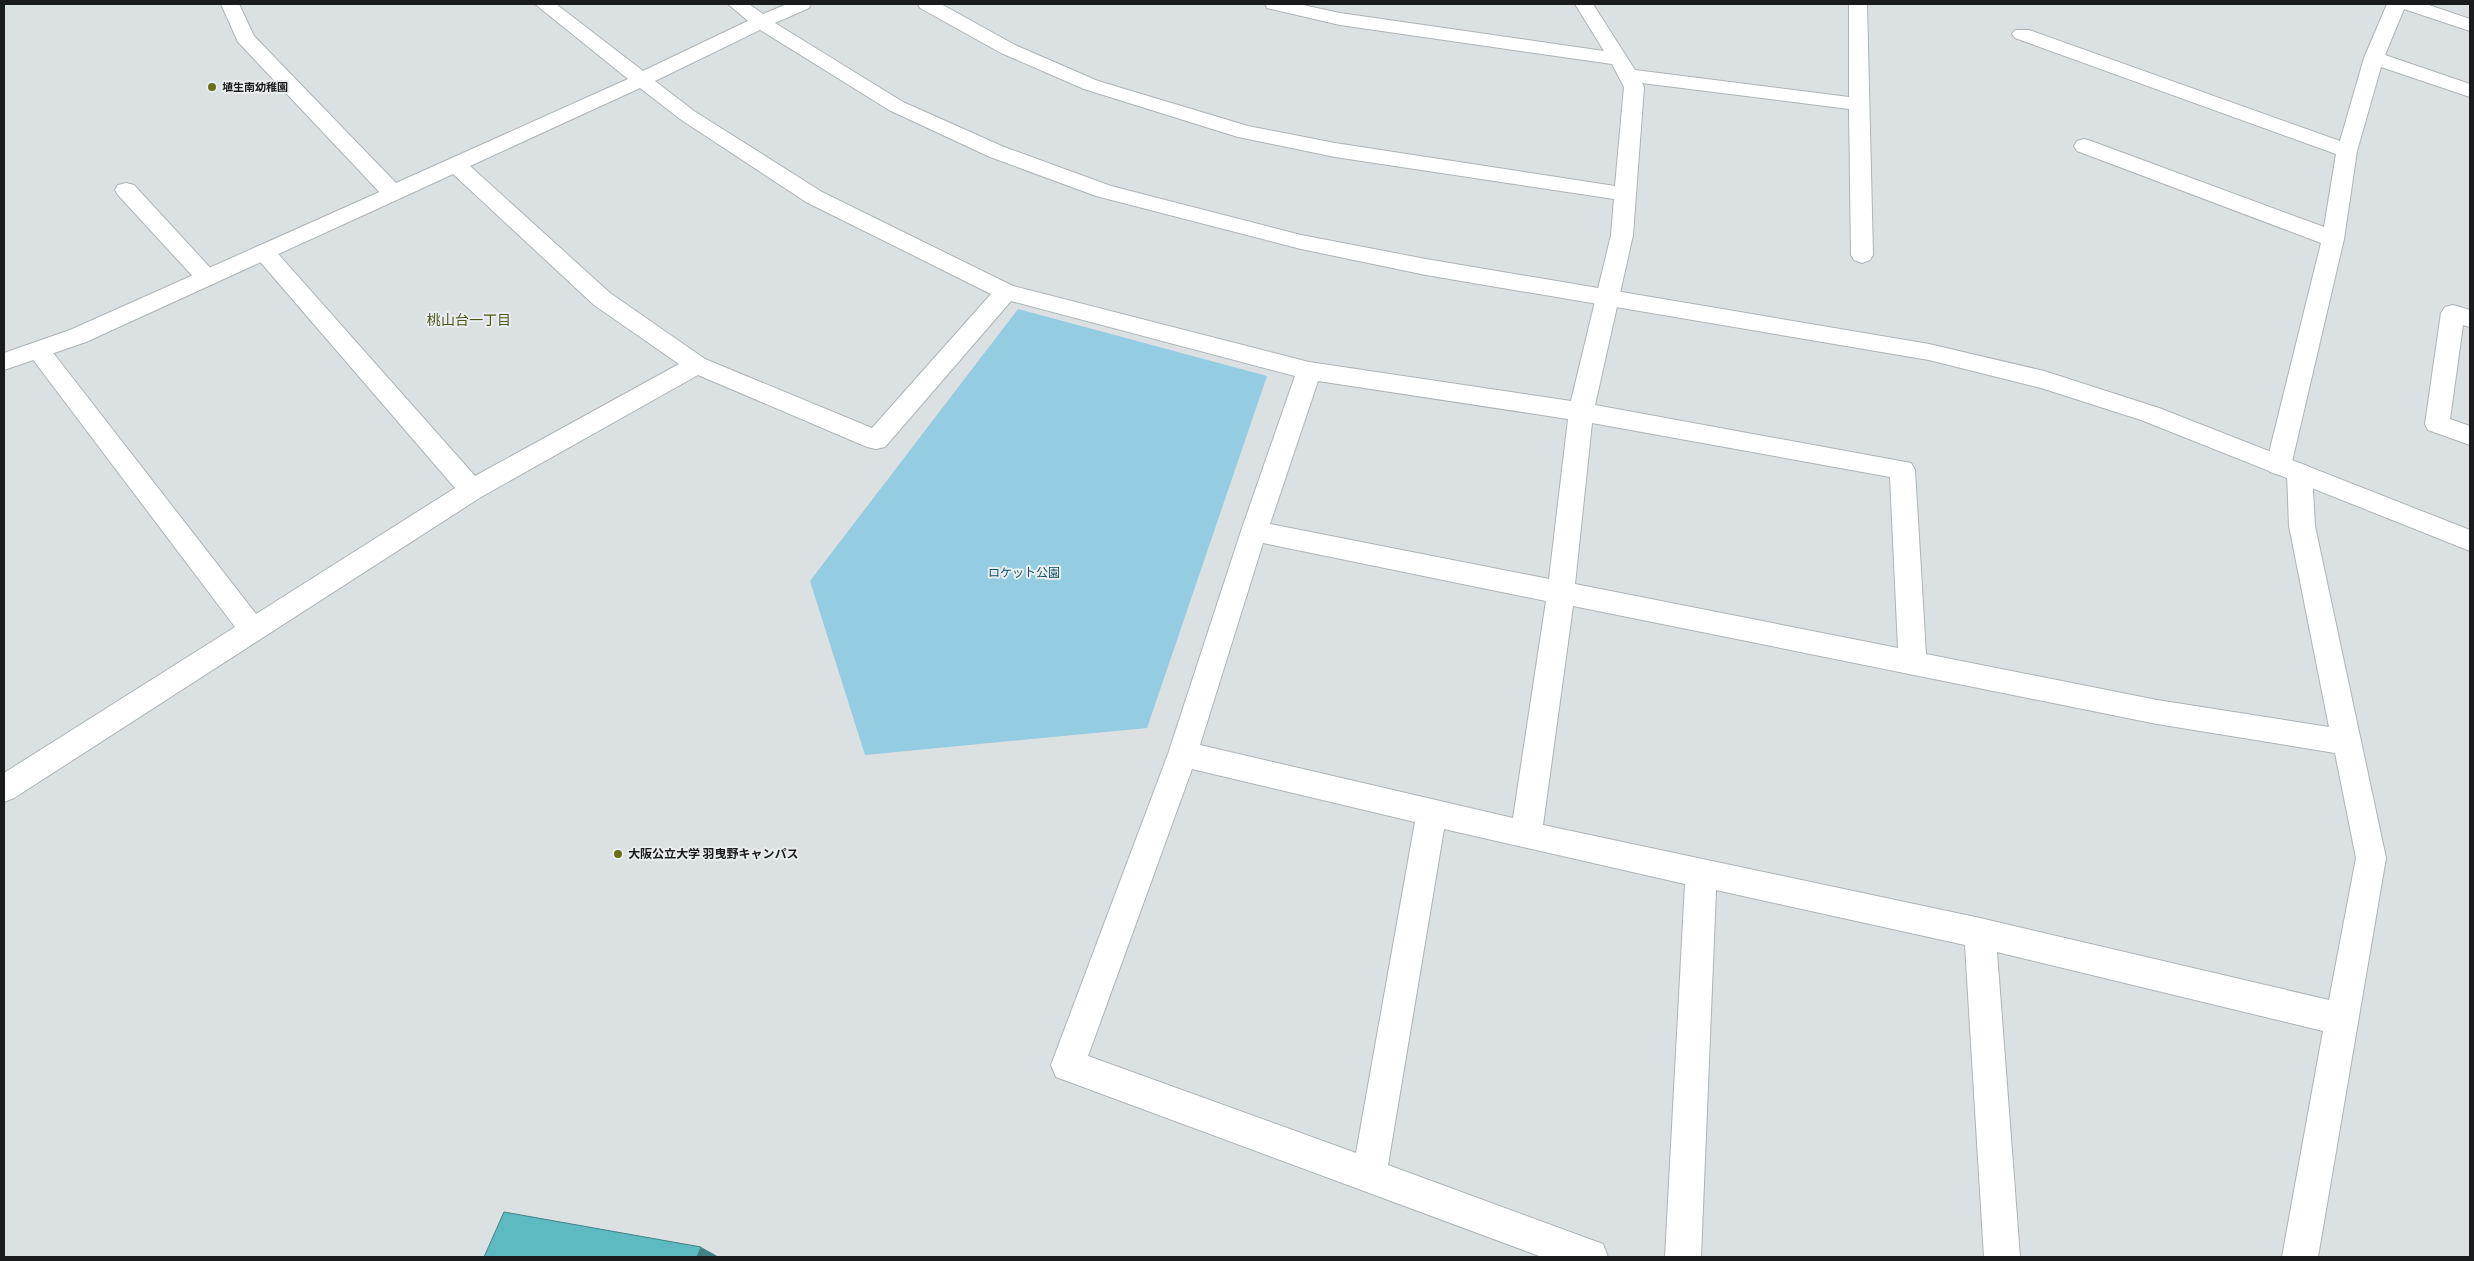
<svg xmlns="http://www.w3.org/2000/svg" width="2474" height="1261" font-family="'Fira Sans Condensed','Noto Sans JP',sans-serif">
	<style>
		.green { fill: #94cce1 }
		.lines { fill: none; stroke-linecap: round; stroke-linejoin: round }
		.street-casing { stroke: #aeb4b6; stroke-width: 2 }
		.secondary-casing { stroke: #aeb4b6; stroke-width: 2 }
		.street { fill: #fff; fill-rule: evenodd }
		.secondary { fill: #fff; fill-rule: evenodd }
		.shaded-wall { fill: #418286 }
		.building { fill: #5dbac0; stroke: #418286 }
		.poi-dot { fill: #6a6f15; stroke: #e8edef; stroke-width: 2 }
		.labels { text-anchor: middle; stroke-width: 4; stroke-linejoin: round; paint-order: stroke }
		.far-poi-label { font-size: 11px; font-weight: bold; fill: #191b1c; stroke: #e8edef; text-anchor: start }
		.park-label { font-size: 12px; fill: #0c5266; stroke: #e8edef }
		.poi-label { font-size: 12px; font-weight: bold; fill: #191b1c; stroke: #e8edef; text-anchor: start }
		.neighbourhood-label { font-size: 14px; fill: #51551b; stroke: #e8edef }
	</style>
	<rect width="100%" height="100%" fill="#dbe0e2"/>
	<!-- green -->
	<path class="green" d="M1018,309L1267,376L1147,728L865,755L810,581Z"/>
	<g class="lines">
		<defs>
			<g id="street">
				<path d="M221,4H239L254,36L396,183L628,79L535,4H556L643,71L754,18H768L771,22L768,26L655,81L694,111L822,192L1013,286L1309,362L1571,401L1611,235L1614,199L1335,157L1238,137L1084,89L1001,53L920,8L918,4H941L1015,45L1098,81L1248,126L1335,143L1615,186L1624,87L1612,64L1340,25L1267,8L1265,4H1298L1340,13L1604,51L1575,4H1593L1635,70L1849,97V4H1867L1873,255L1870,260L1862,263L1854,260L1851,255L1849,109L1642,83L1644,87L1633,235L1595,405L1911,463L1915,470L1926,654L2157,700L2329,727L2289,526L2287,472L2279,475L2270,472L2266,465L2321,243L2077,151L2074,146L2077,141L2084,139L2091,141L2324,227L2336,154L2015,38L2012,34L2015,30H2029L2340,141L2364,58L2387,4H2426L2470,19V31L2404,9L2385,55L2470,84V97L2381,67L2357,151L2344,239L2291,466L2299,463L2308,466L2312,473L2315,526L2386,858L2318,1257H2282L2323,1031L1997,952L2020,1257H1984L1965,945L1716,890L1701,1257H1665L1685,884L1444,829L1388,1165L1603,1244L1608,1257H1542L1056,1077L1051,1065L1168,754L1241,531L1295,376L1011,301L885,447L876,449L867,447L698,375L481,497L14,798L4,802V773L235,627L31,357L27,351L31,345L39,343L47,345L256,614L455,488L256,257L253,252L256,247L264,244L272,247L475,476L679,364L594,305L453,174L401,198L393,200L385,198L238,42ZM640,88L680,119L806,202L991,294L872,428L705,359L610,293L470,166ZM1318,381L1568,419L1549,579L1270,524ZM1592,423L1890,477L1898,648L1575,584ZM1263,543L1546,601L1513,818L1200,745ZM1573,606L2157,724L2335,753L2356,858L2329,1000L1980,918L1543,825ZM1192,769L1415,822L1356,1153L1088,1056Z"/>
				<path d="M126,183L134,185L215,273L218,278L215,283L207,286L199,283L118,195L115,190L118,185Z"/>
				<path d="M2453,305L2470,310V327L2463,325L2450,419L2470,426V445L2428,430L2425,424L2441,313L2445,307Z"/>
			</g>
			<g id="secondary">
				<path d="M728,4H749L763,14L787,4H811L809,8L775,23L903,102L1004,147L1111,186L1301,235L1426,259L1929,344L2044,371L2159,408L2470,530V551L2141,420L2041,388L1929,360L1426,275L1301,249L1096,196L990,157L889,110L754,26Z"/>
				<path d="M393,186L401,188L404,193L401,198L86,342L4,370V353L70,330Z"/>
			</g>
		</defs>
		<!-- street casing -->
		<use href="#street" class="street-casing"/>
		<!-- secondary casing -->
		<use href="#secondary" class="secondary-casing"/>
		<!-- street -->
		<use href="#street" class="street"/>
		<!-- secondary -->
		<use href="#secondary" class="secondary"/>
	</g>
	<!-- shaded-wall -->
	<path class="shaded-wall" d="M701,1247L719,1257H697Z"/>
	<!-- building -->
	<path class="building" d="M504,1212L701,1247L697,1257H484Z"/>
	<!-- markers -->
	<g class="poi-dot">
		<circle cx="212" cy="87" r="5"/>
		<circle cx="618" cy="854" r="5"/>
	</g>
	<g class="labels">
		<!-- far-poi labels -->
		<g class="far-poi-label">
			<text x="222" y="91">埴生南幼稚園</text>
		</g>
		<!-- park labels -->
		<g class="park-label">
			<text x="1024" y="577">ロケット公園</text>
		</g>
		<!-- poi labels -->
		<g class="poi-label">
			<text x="628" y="858">大阪公立大学 羽曳野キャンパス</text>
		</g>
		<!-- neighbourhood labels -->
		<g class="neighbourhood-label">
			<text x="469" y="325">桃山台一丁目</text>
		</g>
	</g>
	<!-- border -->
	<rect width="2474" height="1261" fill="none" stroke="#191b1c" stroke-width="10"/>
</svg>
